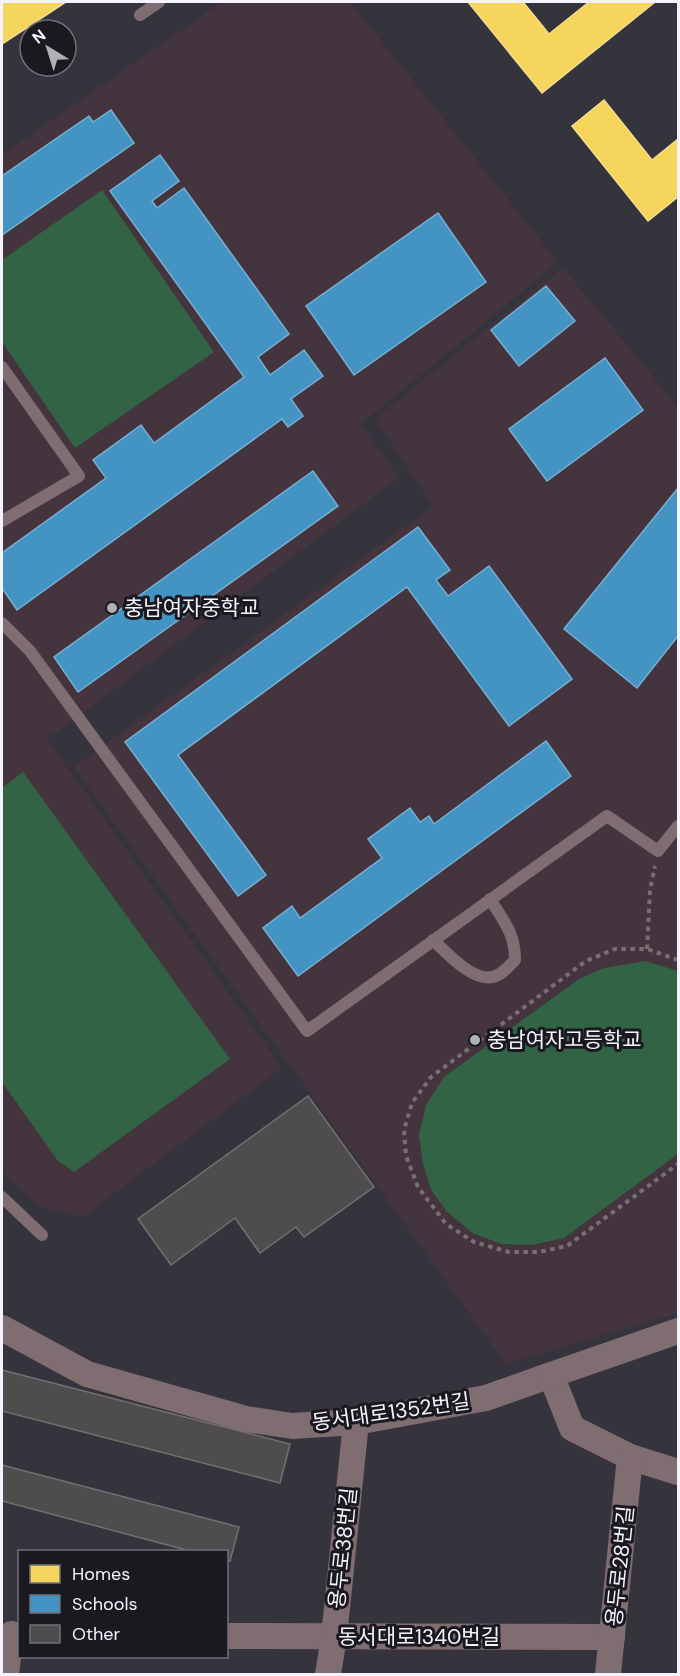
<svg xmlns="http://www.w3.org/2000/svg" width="680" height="1676" font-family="'DM Sans','Noto Sans KR',sans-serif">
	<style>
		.education { fill: #44343e }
		.green { fill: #326345 }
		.homes { fill: #f6d55c; stroke: #f5de8c; stroke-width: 1.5 }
		.schools { fill: #4393c3; stroke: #78b0d4; stroke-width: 1.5 }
		.building { fill: #4f4c4d; stroke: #747071; stroke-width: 1.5 }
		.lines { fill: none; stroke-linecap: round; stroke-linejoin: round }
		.path { stroke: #796e72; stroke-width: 4; stroke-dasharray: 4.5 4.5; stroke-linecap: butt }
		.lane { stroke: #7f6d71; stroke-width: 12 }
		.street { stroke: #7f6d71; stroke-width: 26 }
		.poi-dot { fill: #b1b0b9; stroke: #1a1920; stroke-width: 2 }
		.labels { text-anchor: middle; stroke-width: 6; stroke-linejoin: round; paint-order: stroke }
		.poi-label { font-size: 21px; fill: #f4f3fd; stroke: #1a1920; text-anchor: start }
		.street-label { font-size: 21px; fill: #f4f3fd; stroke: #1a1920 }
	</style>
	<rect width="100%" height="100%" fill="#35343c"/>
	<!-- education -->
	<g class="education">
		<path d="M222,2H350L558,262L361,424L399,478L47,739L282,1068L82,1217L38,1206L2,1172V155Z"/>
		<path d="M563,268L678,407V1313L506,1364L74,767L433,506L375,419Z"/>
	</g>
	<!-- green -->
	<g class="green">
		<path d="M102,190L214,352L75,448L2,342V260Z"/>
		<path d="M23,772L230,1059L74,1172L58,1161L2,1082V788Z"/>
		<path d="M645,961L678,971V1154L564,1238L532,1245L502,1244L474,1234L447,1212L431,1190L423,1164L419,1135L426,1105L444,1077L579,979L604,968Z"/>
	</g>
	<!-- homes -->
	<g class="homes">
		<path d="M2,2H66L2,44Z"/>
		<path d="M468,2H523L549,34L589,2H655L542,93Z"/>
		<path d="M604,100L652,160L678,139V197L648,221L572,126Z"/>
	</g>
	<!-- schools -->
	<g class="schools">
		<path d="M111,110L134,143L2,235V176L89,116L93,122Z"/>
		<path d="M160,155L179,181L152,201L157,208L184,188L289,334L258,357L270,375L304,350L323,376L291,399L303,416L288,427L282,419L17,610L2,588V553L106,478L93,460L141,425L154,443L244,377L110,191Z"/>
		<path d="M438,213L486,282L354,375L306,306Z"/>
		<path d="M546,286L575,321L519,366L491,330Z"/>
		<path d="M605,358L643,410L547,481L509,429Z"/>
		<path d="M313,471L338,506L78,692L54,657Z"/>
		<path d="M678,488V636L637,688L564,629Z"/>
		<path d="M418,527L450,570L436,580L448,596L489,566L572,679L509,726L407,587L178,755L266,875L238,896L125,742Z"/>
		<path d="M546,741L571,776L298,976L263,928L292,906L300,918L382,858L368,839L410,808L420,822L429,816L434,824Z"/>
	</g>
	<!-- building -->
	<g class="building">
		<path d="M308,1096L374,1187L304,1237L296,1227L260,1253L235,1218L171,1265L138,1219Z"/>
		<path d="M2,1370L290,1444L280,1483L2,1411Z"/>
		<path d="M2,1465L239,1527L230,1561L226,1560V1552H194L2,1501Z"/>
	</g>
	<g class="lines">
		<!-- path -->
		<g class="path">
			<path d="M647,949L650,890L655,866"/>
			<path d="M678,960L647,949H615L586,961L431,1077L412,1103L404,1130L406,1156L418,1187L446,1224L474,1242L509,1252H539L567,1246L678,1164"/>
		</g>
		<!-- lane -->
		<g class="lane">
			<path d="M140,15L159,2"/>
			<path d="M2,367L79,476L2,521"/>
			<path d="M2,623L30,651L307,1031L607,816L658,851L678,826"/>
			<path d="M433,940C447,953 472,981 492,977C501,976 509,966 515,960C515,933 504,922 490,899"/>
			<path d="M2,1197L42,1235"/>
		</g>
		<!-- street -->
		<g class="street">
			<path d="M2,1328L87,1374L246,1419L292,1426L356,1422L486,1398L551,1375L572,1428L630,1457L678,1472"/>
			<path d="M551,1375L678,1331"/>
			<path d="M226,1636L612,1637"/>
			<path d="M6,1674L11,1634"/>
			<path d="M328,1674L334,1637L356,1422"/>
			<path d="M608,1674L630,1457"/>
		</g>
	</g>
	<!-- markers -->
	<g class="poi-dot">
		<circle cx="112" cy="608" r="6"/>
		<circle cx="475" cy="1040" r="6"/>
	</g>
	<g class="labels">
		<!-- poi labels -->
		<g class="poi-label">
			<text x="124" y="615">충남여자중학교</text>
			<text x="487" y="1047">충남여자고등학교</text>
		</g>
		<!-- street labels -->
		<g class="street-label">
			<text transform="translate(391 1412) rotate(-8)" y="7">동서대로1352번길</text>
			<text transform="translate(343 1548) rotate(-84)" y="7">용두로38번길</text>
			<text transform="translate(620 1566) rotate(-84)" y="7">용두로28번길</text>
			<text x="419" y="1644">동서대로1340번길</text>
		</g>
	</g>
	<!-- border -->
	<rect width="680" height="1676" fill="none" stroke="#f4f3fd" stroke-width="6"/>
	<!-- legend -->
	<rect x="18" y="1550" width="210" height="108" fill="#1a1920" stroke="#717078" stroke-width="1.5"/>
	<rect x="30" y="1565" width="30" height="18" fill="#f6d55c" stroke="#717078" stroke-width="1.5"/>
	<text x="72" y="1580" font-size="18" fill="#f4f3fd">Homes</text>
	<rect x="30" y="1595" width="30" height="18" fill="#4393c3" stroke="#717078" stroke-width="1.5"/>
	<text x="72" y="1610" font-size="18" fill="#f4f3fd">Schools</text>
	<rect x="30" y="1625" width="30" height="18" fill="#4f4c4d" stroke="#717078" stroke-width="1.5"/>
	<text x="72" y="1640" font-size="18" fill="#f4f3fd">Other</text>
	<!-- north arrow -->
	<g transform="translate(48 48) rotate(322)"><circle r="28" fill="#1a1920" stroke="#717078" stroke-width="1.5"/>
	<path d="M0-4.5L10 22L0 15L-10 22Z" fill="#b1b0b9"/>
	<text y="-9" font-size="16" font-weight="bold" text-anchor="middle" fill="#f4f3fd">N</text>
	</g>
</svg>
